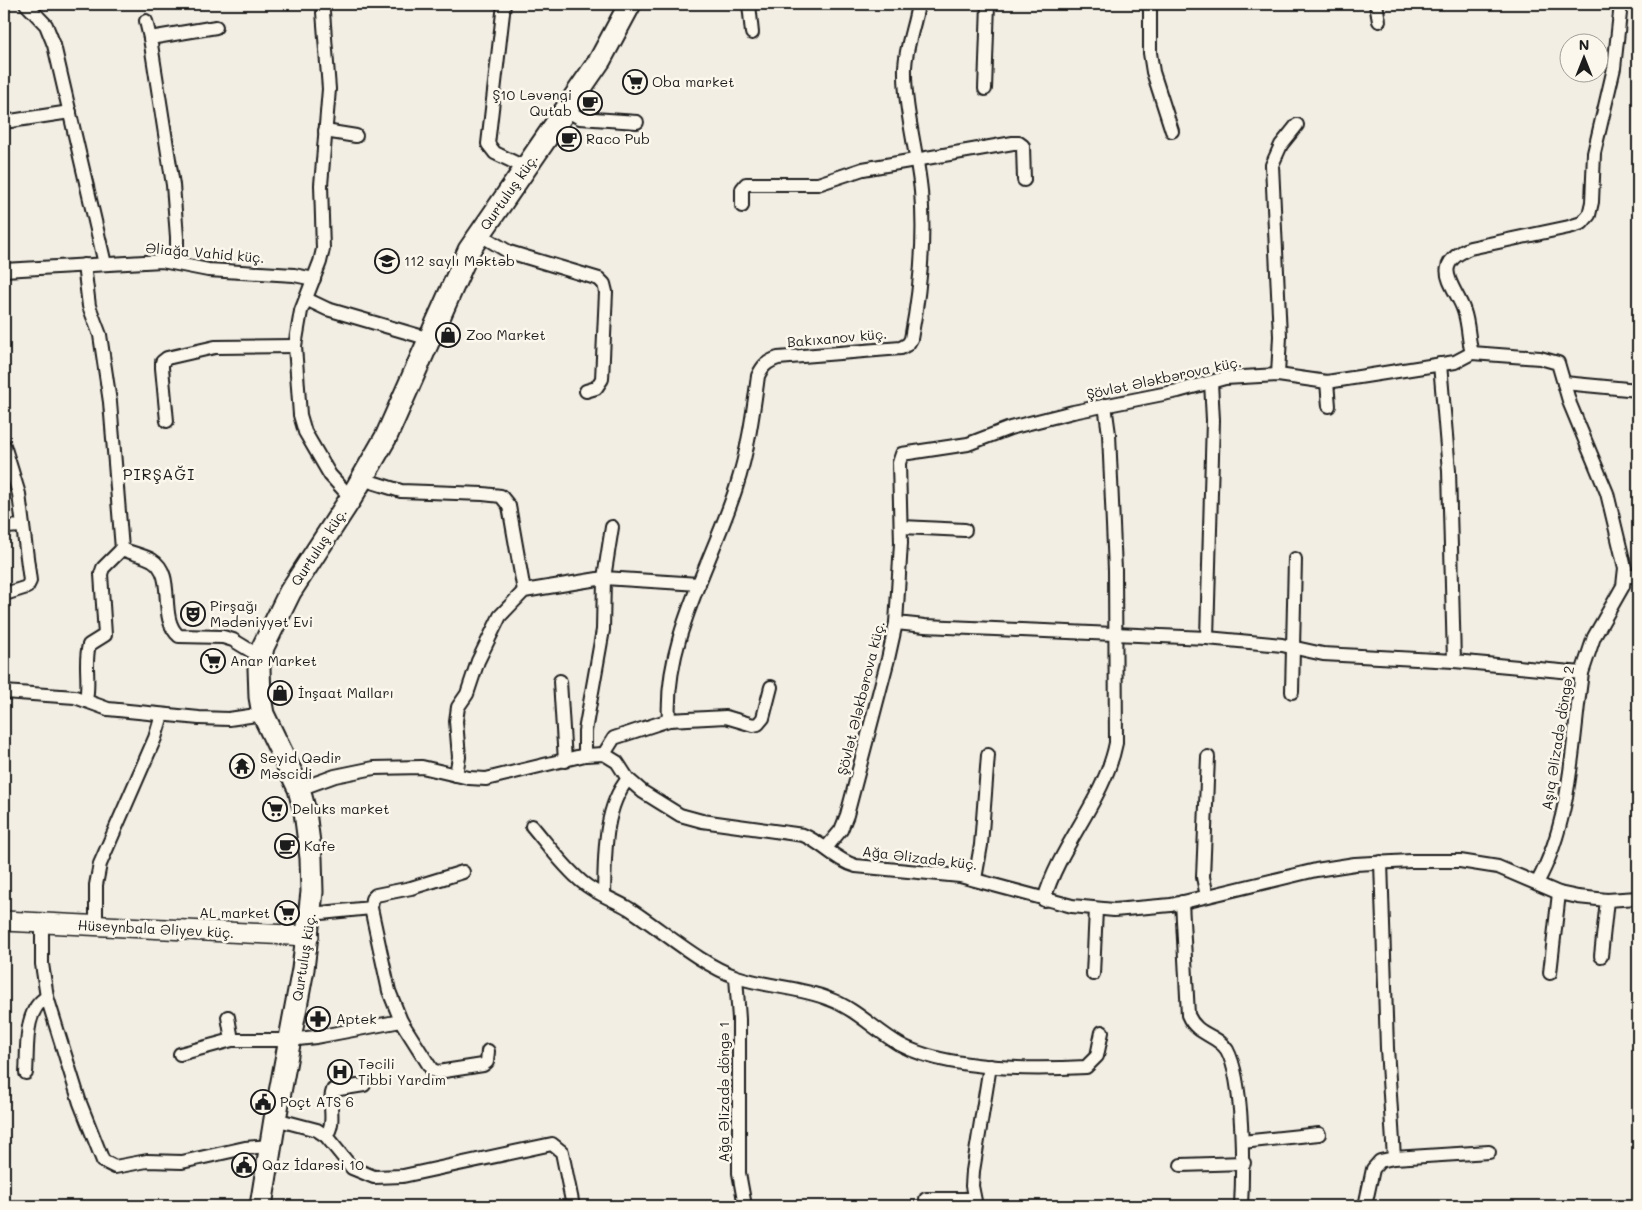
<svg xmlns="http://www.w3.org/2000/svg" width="1642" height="1210" font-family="Mali,sans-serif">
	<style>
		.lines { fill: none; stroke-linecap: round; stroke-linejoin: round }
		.street-casing { stroke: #1c1c1c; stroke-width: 16 }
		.secondary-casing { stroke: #1c1c1c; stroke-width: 22 }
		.primary-casing { stroke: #1c1c1c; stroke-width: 25 }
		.street { stroke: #fbf7ec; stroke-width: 12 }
		.secondary { stroke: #fbf7ec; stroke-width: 19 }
		.primary { stroke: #fbf7ec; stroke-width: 21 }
		.labels { text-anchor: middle; stroke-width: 5; stroke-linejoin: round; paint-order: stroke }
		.poi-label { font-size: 14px; fill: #1c1c1c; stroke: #fbf7ec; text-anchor: start }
		.street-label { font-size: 14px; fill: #1c1c1c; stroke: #fbf7ec }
		.quarter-label { font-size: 16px; letter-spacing: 1px; fill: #1c1c1c; stroke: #fbf7ec }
	</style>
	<rect width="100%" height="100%" fill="#f2eee4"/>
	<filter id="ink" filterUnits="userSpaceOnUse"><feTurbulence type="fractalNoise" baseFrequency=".02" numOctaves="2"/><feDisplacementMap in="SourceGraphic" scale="10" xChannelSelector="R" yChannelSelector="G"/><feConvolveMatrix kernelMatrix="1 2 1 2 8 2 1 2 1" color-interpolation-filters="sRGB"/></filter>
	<g filter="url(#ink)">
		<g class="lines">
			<defs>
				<g id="street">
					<path d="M26,4L46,25L54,45L105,264"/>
					<path d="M504,4L488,144L495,153L526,168"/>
					<path d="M749,4L752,33"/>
					<path d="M1148,4L1150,10V53L1153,72L1172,131"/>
					<path d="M1376,4L1379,21"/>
					<path d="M323,12L329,89L321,185L323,249L320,262L301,311L295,346L300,415L305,432L330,475L351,498"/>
					<path d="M146,21L150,38"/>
					<path d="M985,89L988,4"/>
					<path d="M566,110L580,118L637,122"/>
					<path d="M4,122L70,112"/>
					<path d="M325,131L356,136"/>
					<path d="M742,206V189L746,184H818L863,169L1013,143H1019L1023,146L1024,180"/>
					<path d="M479,234L509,252L599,279L604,284L606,292L602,379L596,388L586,391"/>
					<path d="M177,263V237L173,185L150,38L216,27"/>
					<path d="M84,265L89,306L100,335L110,402L122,549L103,568L101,574L105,635L89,645C84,663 90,681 86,700"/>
					<path d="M4,270L162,261L208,270L294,275L314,279"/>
					<path d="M306,299L327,309L430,339"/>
					<path d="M1472,353L1540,358L1558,363L1570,404L1607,493L1625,568L1623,586L1594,637L1582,673C1572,742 1572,820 1537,883"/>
					<path d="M1472,353C1468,340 1469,325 1464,311C1456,286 1428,266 1470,248L1569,227L1582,223L1589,215L1592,202L1594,153L1614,68L1621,4"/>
					<path d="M1440,364L1449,471L1454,661"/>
					<path d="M1278,375L1280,336L1272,165L1281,145L1297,125"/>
					<path d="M1327,382L1329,406"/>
					<path d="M1564,383L1638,390"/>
					<path d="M167,421L162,368V362L167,358L215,347L295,346"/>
					<path d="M4,445L19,494L23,526L4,527"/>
					<path d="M362,479L401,491L483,494L501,496L509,506L524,591"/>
					<path d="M902,527L965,530"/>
					<path d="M122,549C131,553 143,555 152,560C177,575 157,618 179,636L223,637L233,640L261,657"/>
					<path d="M1625,576H1638"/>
					<path d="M5,594L27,587L30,581L23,526"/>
					<path d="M896,623L925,626L1207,638L1282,645L1323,654L1454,661L1582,673"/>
					<path d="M1207,638L1213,420L1211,382"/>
					<path d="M560,681L565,761"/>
					<path d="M4,692L75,697L108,709L199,718L229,719L263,714"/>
					<path d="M1292,692L1295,559"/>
					<path d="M669,720C664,639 712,563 736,488C748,451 753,414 758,376C763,365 767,362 778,358L901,348L908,344L911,339C920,292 925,240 921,191C917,150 904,109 905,67C906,45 915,25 918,4"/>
					<path d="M604,754L614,738L669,720L726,717L753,725L758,724L763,718L771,687"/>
					<path d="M585,755V731L603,630L604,578L612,527"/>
					<path d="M456,775L459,757L456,721L458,707L467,694L478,661L500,616L524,591L604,578L699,584"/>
					<path d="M299,789L335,776L374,768L422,767L469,778L486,779L585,755L604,754L617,762L628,779L643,792L680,815L702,821L803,835C823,843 835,860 856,866L960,876L1072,906L1114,910L1171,905L1316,870L1355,864L1411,861H1460L1498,867L1559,893L1578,897L1607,900L1638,898"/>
					<path d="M532,826C548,845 563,866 582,882C596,894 613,899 628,908C661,929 701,965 737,977C767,987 800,987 829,999C856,1009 875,1030 899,1044C947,1070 1032,1070 1086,1067L1097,1056L1102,1032"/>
					<path d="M826,848L841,830L847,815L888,659L896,623L901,543L899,463L902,454L968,444L1010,428L1073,412L1178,391L1225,378L1278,375L1327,382L1455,362L1472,353"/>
					<path d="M975,879L981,845L988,755"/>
					<path d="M604,895C605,859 603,808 628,779"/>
					<path d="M1207,896L1203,877L1208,757"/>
					<path d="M1044,900C1060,844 1105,799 1116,743L1115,570L1109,434L1105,405"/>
					<path d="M1182,902L1188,1015C1197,1036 1217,1034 1227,1050C1244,1081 1243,1170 1241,1206"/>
					<path d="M311,914L371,908L372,899L376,895L411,888L463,872"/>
					<path d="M42,924V964L47,997L80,1103L103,1161L115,1167L147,1161L182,1162L245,1148L270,1146"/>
					<path d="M96,926V885L100,864L155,738L162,715"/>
					<path d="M1601,956L1607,900"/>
					<path d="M1550,973L1559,893"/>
					<path d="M1093,974L1096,909"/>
					<path d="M736,977L739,1019V1173L745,1206"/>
					<path d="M228,1017L232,1040"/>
					<path d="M401,1021L432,1070L438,1072L483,1065L487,1062L488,1051"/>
					<path d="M180,1054L232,1040H289L316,1037L401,1021L389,991L371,908"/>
					<path d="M26,1073C28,1049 23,1010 47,997"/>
					<path d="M275,1119L317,1130L326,1136L352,1168L374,1177L403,1176L552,1144L562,1152L573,1206"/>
					<path d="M326,1136C337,1121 327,1105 333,1090L364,1085"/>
					<path d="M1242,1142L1319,1134"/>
					<path d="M1394,1158L1489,1152"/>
					<path d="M1181,1165L1244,1163"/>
					<path d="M926,1199H973"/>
					<path d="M976,1206L972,1186L973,1171L990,1066"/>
					<path d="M1365,1206L1373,1169L1380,1161L1394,1158L1387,1048L1381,862"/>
				</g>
				<path id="secondary" d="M4,921L309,936"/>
				<path id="primary" d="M261,1206L275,1119L303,969L312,892L311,858L305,812L299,789L263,714L260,697L259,668L263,647L290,592L351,498L386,437L469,250L600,60L630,4"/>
			</defs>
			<!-- street casing -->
			<use href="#street" class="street-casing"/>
			<!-- secondary casing -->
			<use href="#secondary" class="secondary-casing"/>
			<!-- primary casing -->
			<use href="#primary" class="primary-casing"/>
			<!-- street -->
			<use href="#street" class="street"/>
			<!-- secondary -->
			<use href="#secondary" class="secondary"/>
			<!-- primary -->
			<use href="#primary" class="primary"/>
		</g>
	</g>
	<!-- icons -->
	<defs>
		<symbol id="supermarket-ring" viewBox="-11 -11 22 22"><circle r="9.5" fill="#fbf7ec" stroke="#1c1c1c" stroke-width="1.5"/><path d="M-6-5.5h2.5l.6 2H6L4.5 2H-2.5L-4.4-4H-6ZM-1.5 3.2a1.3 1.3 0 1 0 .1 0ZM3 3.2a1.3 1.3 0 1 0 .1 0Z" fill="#1c1c1c"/></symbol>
		<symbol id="cafe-ring" viewBox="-11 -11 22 22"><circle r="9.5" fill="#fbf7ec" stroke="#1c1c1c" stroke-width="1.5"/><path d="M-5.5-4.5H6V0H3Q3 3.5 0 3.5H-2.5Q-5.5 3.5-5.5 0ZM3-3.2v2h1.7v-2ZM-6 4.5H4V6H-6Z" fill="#1c1c1c"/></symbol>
		<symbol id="school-ring" viewBox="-11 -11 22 22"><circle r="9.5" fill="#fbf7ec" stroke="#1c1c1c" stroke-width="1.5"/><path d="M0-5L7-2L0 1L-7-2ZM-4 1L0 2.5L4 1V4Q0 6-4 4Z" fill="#1c1c1c"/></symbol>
		<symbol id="shop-ring" viewBox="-11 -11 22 22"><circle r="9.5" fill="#fbf7ec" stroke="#1c1c1c" stroke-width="1.5"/><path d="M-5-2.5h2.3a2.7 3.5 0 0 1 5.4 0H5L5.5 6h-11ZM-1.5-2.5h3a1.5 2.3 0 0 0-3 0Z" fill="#1c1c1c"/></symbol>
		<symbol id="theatre-ring" viewBox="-11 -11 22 22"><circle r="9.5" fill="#fbf7ec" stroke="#1c1c1c" stroke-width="1.5"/><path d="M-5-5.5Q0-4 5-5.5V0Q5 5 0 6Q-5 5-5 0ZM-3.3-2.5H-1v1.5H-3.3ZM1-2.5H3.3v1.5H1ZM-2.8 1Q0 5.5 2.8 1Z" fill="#1c1c1c"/></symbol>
		<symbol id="temple-ring" viewBox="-11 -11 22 22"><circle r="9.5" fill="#fbf7ec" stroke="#1c1c1c" stroke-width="1.5"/><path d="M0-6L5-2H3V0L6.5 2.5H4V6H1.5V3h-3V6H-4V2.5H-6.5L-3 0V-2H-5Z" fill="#1c1c1c"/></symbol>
		<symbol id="pharmacy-ring" viewBox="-11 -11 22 22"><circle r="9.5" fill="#fbf7ec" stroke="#1c1c1c" stroke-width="1.5"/><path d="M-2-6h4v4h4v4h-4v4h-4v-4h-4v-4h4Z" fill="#1c1c1c"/></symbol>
		<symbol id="hospital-ring" viewBox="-11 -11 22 22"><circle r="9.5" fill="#fbf7ec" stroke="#1c1c1c" stroke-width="1.5"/><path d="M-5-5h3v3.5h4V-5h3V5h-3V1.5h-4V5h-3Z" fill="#1c1c1c"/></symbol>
		<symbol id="civic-ring" viewBox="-11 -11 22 22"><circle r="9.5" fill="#fbf7ec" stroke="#1c1c1c" stroke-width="1.5"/><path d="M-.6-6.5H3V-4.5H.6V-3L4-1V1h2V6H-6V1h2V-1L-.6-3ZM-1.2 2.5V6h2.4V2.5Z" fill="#1c1c1c"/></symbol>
	</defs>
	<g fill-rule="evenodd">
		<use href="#supermarket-ring" x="621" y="68" width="28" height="28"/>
		<use href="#cafe-ring" x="576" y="89" width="28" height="28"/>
		<use href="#cafe-ring" x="555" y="125" width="28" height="28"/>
		<use href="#school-ring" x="373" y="247" width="28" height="28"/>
		<use href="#shop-ring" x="434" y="321" width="28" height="28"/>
		<use href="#theatre-ring" x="179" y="600" width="28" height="28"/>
		<use href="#supermarket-ring" x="199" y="647" width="28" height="28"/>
		<use href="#shop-ring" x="266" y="679" width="28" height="28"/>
		<use href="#temple-ring" x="228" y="752" width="28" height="28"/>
		<use href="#supermarket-ring" x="261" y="795" width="28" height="28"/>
		<use href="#cafe-ring" x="273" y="832" width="28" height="28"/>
		<use href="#supermarket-ring" x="273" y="899" width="28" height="28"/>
		<use href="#pharmacy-ring" x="304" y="1005" width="28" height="28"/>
		<use href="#hospital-ring" x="326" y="1058" width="28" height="28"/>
		<use href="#civic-ring" x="249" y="1088" width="28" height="28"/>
		<use href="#civic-ring" x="230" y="1151" width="28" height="28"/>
	</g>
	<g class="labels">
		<!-- poi labels -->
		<g class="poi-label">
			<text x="652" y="87">Oba market</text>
			<text x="572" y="100" text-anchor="end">Ş10 Ləvəngi<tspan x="572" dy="16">Qutab</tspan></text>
			<text x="586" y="144">Raco Pub</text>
			<text x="404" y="266">112 saylı Məktəb</text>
			<text x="466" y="340">Zoo Market</text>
			<text x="210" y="611">Pirşağı<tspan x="210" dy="16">Mədəniyyət Evi</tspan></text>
			<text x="230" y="666">Anar Market</text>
			<text x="298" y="698">İnşaat Malları</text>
			<text x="260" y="763">Seyid Qədir<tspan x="260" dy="16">Məscidi</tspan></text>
			<text x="292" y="814">Deluks market</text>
			<text x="304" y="851">Kafe</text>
			<text x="270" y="918" text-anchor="end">AL market</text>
			<text x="336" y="1024">Aptek</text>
			<text x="358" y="1069">Təcili<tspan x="358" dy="16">Tibbi Yardım</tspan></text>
			<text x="280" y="1107">Poçt ATS 6</text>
			<text x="262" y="1170">Qaz İdarəsi 10</text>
		</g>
		<!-- street labels -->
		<g class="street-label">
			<text transform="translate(509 192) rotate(-55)" y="5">Qurtuluş küç.</text>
			<text transform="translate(205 253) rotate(5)" y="5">Əliağa Vahid küç.</text>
			<text transform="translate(837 338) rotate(-5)" y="5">Bakıxanov küç.</text>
			<text transform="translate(1164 378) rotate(-12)" y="5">Şövlət Ələkbərova küç.</text>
			<text transform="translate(319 547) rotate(-57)" y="5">Qurtuluş küç.</text>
			<text transform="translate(861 698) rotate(-76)" y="5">Şövlət Ələkbərova küç.</text>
			<text transform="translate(1558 738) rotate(-81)" y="5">Aşıq Əlizadə döngə 2</text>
			<text transform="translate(920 858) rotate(7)" y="5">Ağa Əlizadə küç.</text>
			<text transform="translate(156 929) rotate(3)" y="5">Hüseynbala Əliyev küç.</text>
			<text transform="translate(304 957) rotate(-81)" y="5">Qurtuluş küç.</text>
			<text transform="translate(724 1092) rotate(-90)" y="5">Ağa Əlizadə döngə 1</text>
		</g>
		<!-- quarter labels -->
		<g class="quarter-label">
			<text x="159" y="480">PIRŞAĞI</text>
		</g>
	</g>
	<!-- margin -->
	<rect width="1642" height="1210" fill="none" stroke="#fbf7ec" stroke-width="20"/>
	<rect x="10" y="10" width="1622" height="1190" fill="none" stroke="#1c1c1c" stroke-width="2" filter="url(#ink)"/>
	<!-- north arrow -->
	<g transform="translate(1584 58)"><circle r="24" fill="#fbf7ec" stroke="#a29f99"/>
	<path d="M0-4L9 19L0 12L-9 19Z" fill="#1c1c1c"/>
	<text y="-8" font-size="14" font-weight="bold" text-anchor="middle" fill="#1c1c1c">N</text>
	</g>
</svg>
